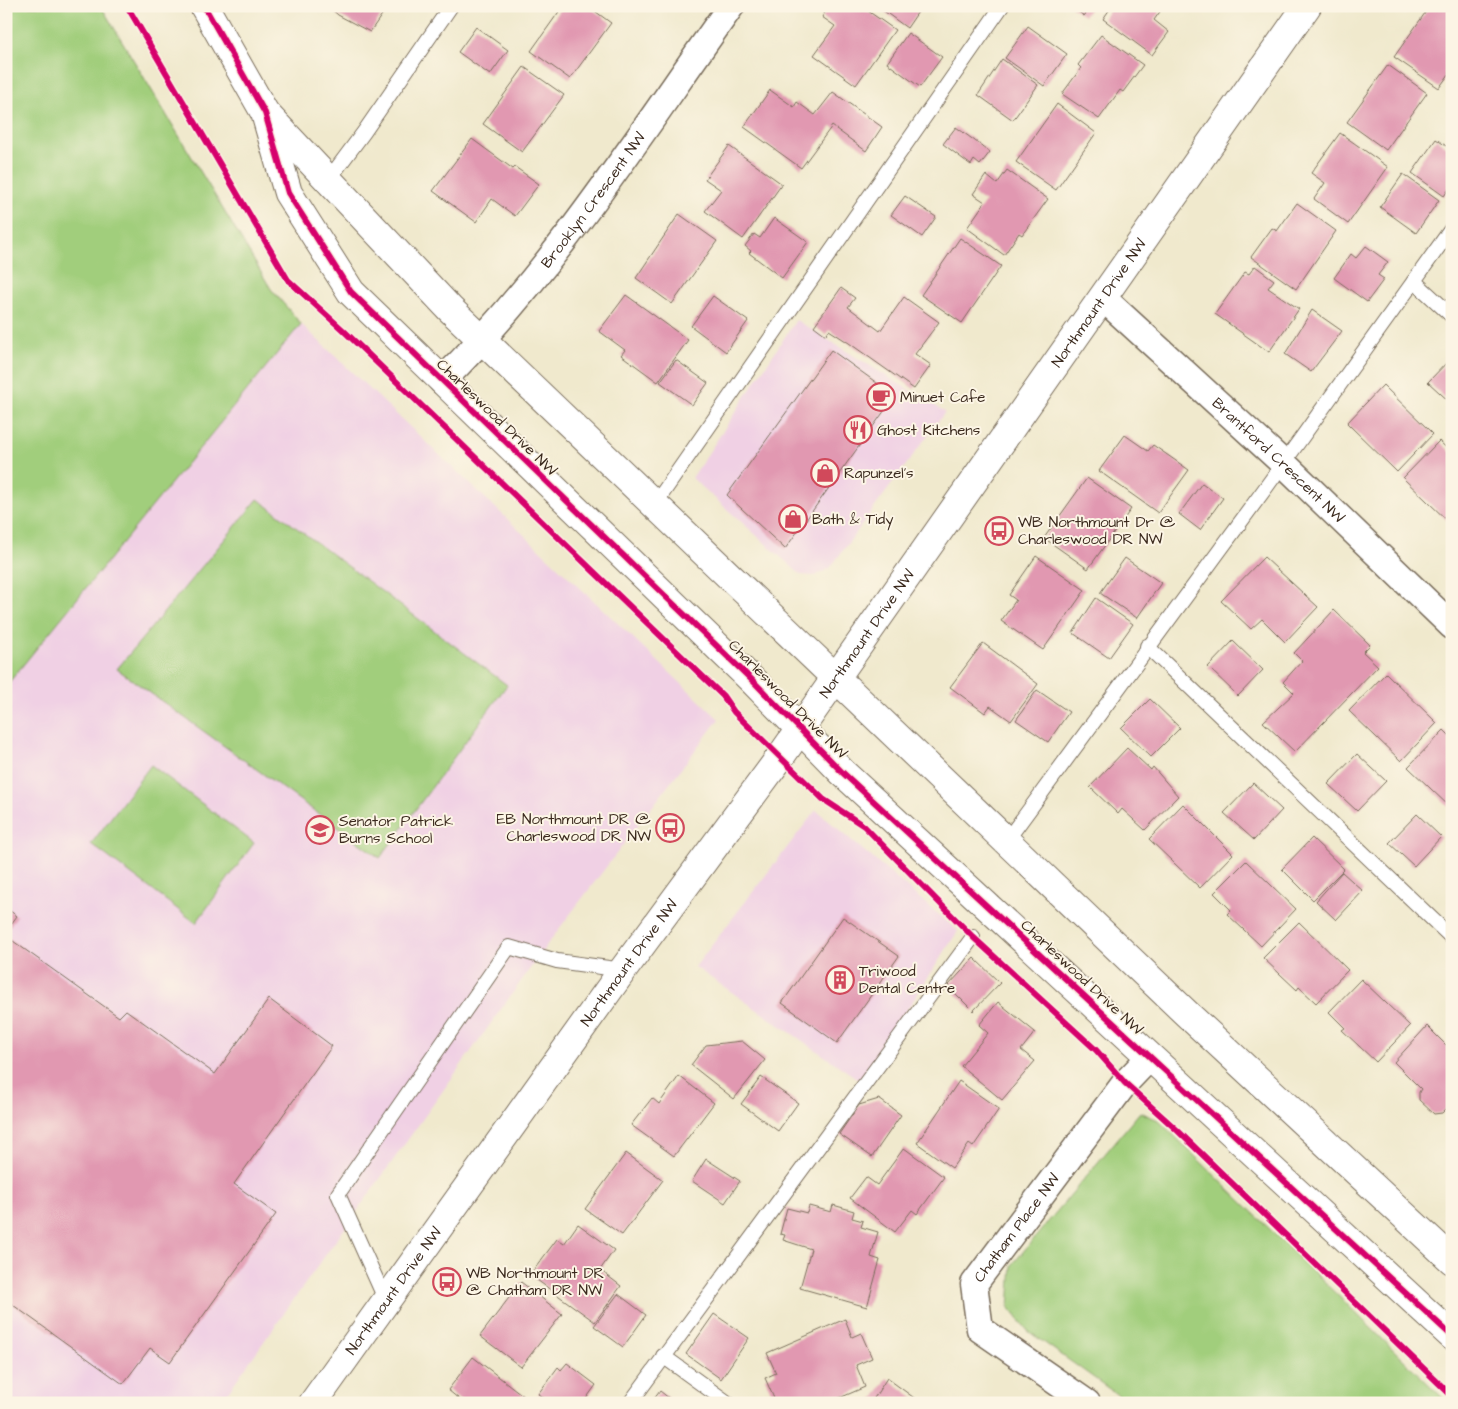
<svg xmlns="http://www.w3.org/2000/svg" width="1458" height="1409" font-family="'Architects Daughter',sans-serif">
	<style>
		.built { fill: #f0d0e4 }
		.green { fill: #a1ce7b; stroke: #6e7c4c }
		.building { fill: #e198b1 }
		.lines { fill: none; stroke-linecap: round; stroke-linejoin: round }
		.service-casing { stroke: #7a6d5b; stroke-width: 16 }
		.minor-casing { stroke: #7a6d5b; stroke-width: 29 }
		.tertiary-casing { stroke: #7a6d5b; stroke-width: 30 }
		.service { stroke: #fff; stroke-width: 14 }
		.minor { stroke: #fff; stroke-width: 26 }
		.tertiary { stroke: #fff; stroke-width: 28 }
		.cycleway-casing { stroke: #fcf5e5; stroke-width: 9 }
		.cycleway { stroke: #d6006c; stroke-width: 6 }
		.labels { text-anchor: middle; stroke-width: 4; stroke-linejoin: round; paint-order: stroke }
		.street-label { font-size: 15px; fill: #3b2a1e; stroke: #fcf5e5 }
		.poi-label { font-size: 15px; fill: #3b2a1e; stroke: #fcf5e5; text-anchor: start }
	</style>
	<rect width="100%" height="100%" fill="#fcf5e5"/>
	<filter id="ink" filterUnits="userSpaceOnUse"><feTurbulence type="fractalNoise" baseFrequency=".02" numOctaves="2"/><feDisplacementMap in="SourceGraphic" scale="10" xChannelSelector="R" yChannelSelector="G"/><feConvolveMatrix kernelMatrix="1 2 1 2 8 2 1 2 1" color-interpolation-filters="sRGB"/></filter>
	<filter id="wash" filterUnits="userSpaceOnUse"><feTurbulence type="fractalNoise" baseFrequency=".0096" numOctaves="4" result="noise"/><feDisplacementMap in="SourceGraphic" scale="20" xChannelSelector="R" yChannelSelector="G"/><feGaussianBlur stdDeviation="1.12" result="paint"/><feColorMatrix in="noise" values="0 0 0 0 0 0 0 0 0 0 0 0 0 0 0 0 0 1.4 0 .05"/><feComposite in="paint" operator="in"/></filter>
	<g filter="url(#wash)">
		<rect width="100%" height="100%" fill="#f0e9cd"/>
		<!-- built -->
		<g class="built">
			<path d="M796,320L945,412L830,568L815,576L801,575L692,478Z"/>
			<path d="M301,324L719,719L549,942L220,1403H6V686Z"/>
			<path d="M816,810L958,931L861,1081L695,967Z"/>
		</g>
		<!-- green -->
		<g class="green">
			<path d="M6,6H101L271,289L301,324L6,686Z"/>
			<path d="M258,499L507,685L380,858L117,669Z"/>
			<path d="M151,765L254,843L196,923L91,844Z"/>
			<path d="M1140,1112L1158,1120L1448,1403H1129L1028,1331L1009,1307L1012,1265Z"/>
		</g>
		<g id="blocks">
			<!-- building -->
			<g class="building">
				<path d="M328,6H388L370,32L338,15Z"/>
				<path d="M563,6H588L611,23L570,79L531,51Z"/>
				<path d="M829,6H861L895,30L856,85L814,55L835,26L822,17Z"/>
				<path d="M877,6H922L907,28Z"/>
				<path d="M1071,6H1092L1084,16Z"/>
				<path d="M1112,6H1164L1154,20L1169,32L1152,55L1103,19Z"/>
				<path d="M1430,6H1445L1452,11V70L1439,88L1394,57Z"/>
				<path d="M1028,26L1067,54L1044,86L1005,58Z"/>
				<path d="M476,27L508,50L490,75L458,52Z"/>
				<path d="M908,33L942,57L920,87L887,63Z"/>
				<path d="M1101,35L1143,65L1123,92L1120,90L1099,119L1062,94L1081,68L1078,65Z"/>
				<path d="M1002,59L1038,85L1013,120L978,95Z"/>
				<path d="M1388,65L1427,93L1386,150L1347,122Z"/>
				<path d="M524,67L564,95L522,152L483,124Z"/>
				<path d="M770,90L794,107L797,102L815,115L833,92L882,127L866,151L832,126L801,168L744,127Z"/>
				<path d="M1057,104L1096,133L1056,190L1016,162Z"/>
				<path d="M956,127L990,152L980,165L974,160L971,165L943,144Z"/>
				<path d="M1340,133L1388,167L1348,224L1314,199L1325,183L1311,173Z"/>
				<path d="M472,139L513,169L515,167L539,184L515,216L492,199L476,222L433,191Z"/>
				<path d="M1436,139L1452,150V185L1444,196L1412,173Z"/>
				<path d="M729,146L782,184L743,239L705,211L721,190L705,179Z"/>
				<path d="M1007,170L1048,199L1022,235L1019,233L1004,255L967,228L985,202L973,194L986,175L997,184Z"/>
				<path d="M1403,174L1439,200L1416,233L1380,207Z"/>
				<path d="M905,196L936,217L922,237L891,215Z"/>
				<path d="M1297,203L1336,231L1296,289L1251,257L1272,228L1277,231Z"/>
				<path d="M679,214L717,241L672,304L636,278Z"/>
				<path d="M774,218L808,242L782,278L749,253L751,251L745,246L754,234L760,238Z"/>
				<path d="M960,238L1001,266L962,323L921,295Z"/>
				<path d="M1366,246L1388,262L1378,275L1384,279L1367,302L1334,278L1351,254L1356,258Z"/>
				<path d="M1255,266L1274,280L1268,288L1299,309L1269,352L1215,314L1245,272L1249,274Z"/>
				<path d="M841,288L855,298L848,307L880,331L904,297L939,322L915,354L931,365L914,389L849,343L829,330L826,335L814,326Z"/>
				<path d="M626,295L688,340L658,382L621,355L625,350L599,331Z"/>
				<path d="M713,296L748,321L726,352L691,326Z"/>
				<path d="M1312,310L1342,331L1311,372L1285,354Z"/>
				<path d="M831,350L895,396L785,549L727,495Z"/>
				<path d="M1452,357V404L1428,382Z"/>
				<path d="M676,360L708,383L692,405L660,382Z"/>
				<path d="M1383,385L1433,434L1397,472L1347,423Z"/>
				<path d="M1125,435L1148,451L1153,445L1189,470L1158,513L1099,471Z"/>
				<path d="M1439,441L1452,453V525L1403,478Z"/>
				<path d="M1087,478L1131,509L1088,569L1044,538Z"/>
				<path d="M1202,483L1223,498L1200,530L1179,514Z"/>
				<path d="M1036,556L1085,590L1043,650L1001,621L1016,600L1009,595Z"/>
				<path d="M1264,557L1318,607L1285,642L1262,619L1251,629L1221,601Z"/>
				<path d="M1125,558L1161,583L1137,618L1100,593Z"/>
				<path d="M1096,598L1133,624L1109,658L1073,633Z"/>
				<path d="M1334,610L1370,645L1363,652L1378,666L1295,752L1263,722L1294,693L1283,682L1302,661L1294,653Z"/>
				<path d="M1233,641L1263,670L1238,696L1208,667Z"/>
				<path d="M983,643L1038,684L1011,721L990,706L985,713L950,687Z"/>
				<path d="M1386,673L1437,723L1401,761L1349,711Z"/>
				<path d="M1037,690L1069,712L1048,742L1016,720Z"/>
				<path d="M1150,699L1180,728L1151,757L1121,728Z"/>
				<path d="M1444,730L1452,738V809L1408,767Z"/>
				<path d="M1127,748L1151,770L1153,767L1178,796L1145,830L1122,809L1118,814L1090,787Z"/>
				<path d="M1357,754L1386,781L1357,811L1328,784Z"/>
				<path d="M1253,783L1282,810L1254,840L1224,813Z"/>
				<path d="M1183,804L1233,854L1200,888L1149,839Z"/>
				<path d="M1417,814L1441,837L1414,866L1389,843Z"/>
				<path d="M1312,838L1344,869L1313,900L1282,869Z"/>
				<path d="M1246,861L1296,909L1261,946L1227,914L1231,910L1214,893Z"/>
				<path d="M1342,872L1363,891L1336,920L1316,901Z"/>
				<path d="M6,908L17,916L6,931Z"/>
				<path d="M843,917L899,956L837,1043L782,1003Z"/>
				<path d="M1299,922L1348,970L1316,1003L1299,987L1297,990L1263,958Z"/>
				<path d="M6,936L119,1017L126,1010L215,1074L269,999L332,1046L234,1184L276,1214L170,1362L150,1348L123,1384L6,1300Z"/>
				<path d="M974,958L1000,983L973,1011L948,986Z"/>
				<path d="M1361,979L1410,1026L1376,1062L1342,1030L1345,1028L1329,1012Z"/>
				<path d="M998,1002L1035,1032L1021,1050L1035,1061L1002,1100L961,1066L988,1033L979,1025Z"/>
				<path d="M1427,1026L1452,1051V1103L1442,1113L1434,1114L1419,1100V1092L1421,1089L1394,1062Z"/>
				<path d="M742,1041L765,1060L734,1099L691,1065L706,1045Z"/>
				<path d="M679,1076L714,1103L674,1156L631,1125L652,1098L659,1104Z"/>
				<path d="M761,1077L798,1103L778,1131L741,1104Z"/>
				<path d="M959,1081L999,1109L973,1147L969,1144L952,1168L917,1143Z"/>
				<path d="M879,1099L901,1115L872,1157L839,1134L859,1105Z"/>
				<path d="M904,1148L944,1177L917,1214L912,1210L895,1232L850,1198L866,1177L877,1185Z"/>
				<path d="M626,1153L663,1180L622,1235L585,1209Z"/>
				<path d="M706,1159L740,1181L725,1203L692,1181Z"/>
				<path d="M833,1205L854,1211L852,1218L863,1221L861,1227L878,1232L871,1257L880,1260L867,1307L800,1288L811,1249L783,1240L785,1235L780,1234L787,1208L807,1213L809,1206L831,1212Z"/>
				<path d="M578,1224L614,1250L600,1270L621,1286L595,1322L530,1275L557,1239L564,1244Z"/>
				<path d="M521,1282L562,1314L521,1367L480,1336Z"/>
				<path d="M618,1294L646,1315L623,1347L594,1326Z"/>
				<path d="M714,1314L749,1338L721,1379L686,1354Z"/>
				<path d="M845,1319L852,1337L861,1333L872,1358L856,1365L865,1387L828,1403H776L765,1378L776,1373L767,1353Z"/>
				<path d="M473,1357L525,1397L521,1403H464L448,1390Z"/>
				<path d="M567,1363L596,1385L583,1403H550L538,1394L558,1367L561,1370Z"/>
				<path d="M887,1378L921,1403H871Z"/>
				<path d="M660,1391L675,1403H651Z"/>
			</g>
		</g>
	</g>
	<g filter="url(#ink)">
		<use href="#blocks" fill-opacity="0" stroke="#7a6d5b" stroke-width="1"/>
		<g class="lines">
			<defs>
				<g id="service">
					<path d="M329,179L364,132L451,6"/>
					<path d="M1414,281L1452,316"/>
					<path d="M655,504L1002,6"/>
					<path d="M1147,646L1452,938"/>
					<path d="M1007,840L1267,486L1452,228"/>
					<path d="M386,1301L338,1194L509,947L557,961L623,970"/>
					<path d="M663,1356L728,1403"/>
					<path d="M630,1403L973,937"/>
				</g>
				<g id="minor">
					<path id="s1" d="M1103,298L1283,463L1452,626"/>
					<path id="s2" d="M442,381C554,270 639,135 731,6"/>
					<path id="s3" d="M1087,1403L980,1329L974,1284L1125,1083L1150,1057"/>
				</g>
				<g id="tertiary">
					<path d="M204,6L265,113L288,193L351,292L753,681L842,772L1452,1336"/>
					<path d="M268,116L450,309L1186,1013L1452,1260"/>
					<path id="s4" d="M313,1403L623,970L781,756L1307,6"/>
				</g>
			</defs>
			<!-- service casing -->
			<use href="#service" class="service-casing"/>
			<!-- minor casing -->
			<use href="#minor" class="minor-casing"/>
			<!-- tertiary casing -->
			<use href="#tertiary" class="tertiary-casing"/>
			<!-- service -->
			<use href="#service" class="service"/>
			<!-- minor -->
			<use href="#minor" class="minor"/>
			<!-- tertiary -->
			<use href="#tertiary" class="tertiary"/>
			<defs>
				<g id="cycleway">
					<path d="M127,6L288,280L343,330L723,696L734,712L823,799L864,826L973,937L1096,1050L1125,1083L1177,1130L1452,1396"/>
					<path d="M204,6L265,113L288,193L351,292L753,681L842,772L1452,1336"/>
				</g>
			</defs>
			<!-- cycleway casing -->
			<use href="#cycleway" class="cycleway-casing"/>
			<!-- cycleway -->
			<use href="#cycleway" class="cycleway"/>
		</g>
	</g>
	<!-- icons -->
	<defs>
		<symbol id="cafe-ring" viewBox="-11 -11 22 22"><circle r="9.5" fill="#fcf5e5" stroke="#d1495b" stroke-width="1.5"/><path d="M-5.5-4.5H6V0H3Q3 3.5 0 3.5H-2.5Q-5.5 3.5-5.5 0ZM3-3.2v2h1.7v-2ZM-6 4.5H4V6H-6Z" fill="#d1495b"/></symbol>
		<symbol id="restaurant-ring" viewBox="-11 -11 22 22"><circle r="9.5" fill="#fcf5e5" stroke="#d1495b" stroke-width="1.5"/><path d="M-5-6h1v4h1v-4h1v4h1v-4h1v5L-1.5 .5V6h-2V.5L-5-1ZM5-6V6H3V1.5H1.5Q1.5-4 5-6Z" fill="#d1495b"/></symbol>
		<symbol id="shop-ring" viewBox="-11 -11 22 22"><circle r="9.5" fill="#fcf5e5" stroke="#d1495b" stroke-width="1.5"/><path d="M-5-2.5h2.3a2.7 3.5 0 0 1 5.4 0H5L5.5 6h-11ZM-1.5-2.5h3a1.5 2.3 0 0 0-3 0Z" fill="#d1495b"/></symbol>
		<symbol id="bus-ring" viewBox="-11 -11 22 22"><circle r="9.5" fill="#fcf5e5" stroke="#d1495b" stroke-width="1.5"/><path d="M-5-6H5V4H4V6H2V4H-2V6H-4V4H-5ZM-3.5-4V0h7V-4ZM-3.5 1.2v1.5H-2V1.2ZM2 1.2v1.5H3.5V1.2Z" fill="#d1495b"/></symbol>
		<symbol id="school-ring" viewBox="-11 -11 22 22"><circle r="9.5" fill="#fcf5e5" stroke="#d1495b" stroke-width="1.5"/><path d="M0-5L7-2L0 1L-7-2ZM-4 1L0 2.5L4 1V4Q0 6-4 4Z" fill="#d1495b"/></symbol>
		<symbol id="building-ring" viewBox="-11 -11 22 22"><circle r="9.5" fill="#fcf5e5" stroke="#d1495b" stroke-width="1.5"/><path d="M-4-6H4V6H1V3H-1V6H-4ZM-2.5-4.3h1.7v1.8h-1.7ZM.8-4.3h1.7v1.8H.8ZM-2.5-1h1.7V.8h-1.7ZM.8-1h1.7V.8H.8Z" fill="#d1495b"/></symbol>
	</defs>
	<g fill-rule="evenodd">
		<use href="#cafe-ring" x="865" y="381" width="32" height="32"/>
		<use href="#restaurant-ring" x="842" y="414" width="32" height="32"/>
		<use href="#shop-ring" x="809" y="457" width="32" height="32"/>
		<use href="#shop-ring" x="777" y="503" width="32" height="32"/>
		<use href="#bus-ring" x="983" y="515" width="32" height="32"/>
		<use href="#bus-ring" x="654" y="812" width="32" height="32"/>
		<use href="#school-ring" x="304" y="814" width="32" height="32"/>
		<use href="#building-ring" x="824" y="964" width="32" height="32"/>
		<use href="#bus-ring" x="431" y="1266" width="32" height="32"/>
	</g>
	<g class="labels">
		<!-- street labels -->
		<g class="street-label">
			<text dy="5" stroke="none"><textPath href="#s2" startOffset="236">Brooklyn Crescent NW</textPath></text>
			<text dy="5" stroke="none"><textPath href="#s4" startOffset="1352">Northmount Drive NW</textPath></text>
			<text transform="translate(497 417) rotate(44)" y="5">Charleswood Drive NW</text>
			<text dy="5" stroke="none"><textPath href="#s1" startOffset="239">Brantford Crescent NW</textPath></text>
			<text dy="5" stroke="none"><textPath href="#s4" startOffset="948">Northmount Drive NW</textPath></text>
			<text transform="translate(788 699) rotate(45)" y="5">Charleswood Drive NW</text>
			<text dy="5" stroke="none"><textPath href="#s4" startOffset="542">Northmount Drive NW</textPath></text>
			<text transform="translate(1082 977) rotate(43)" y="5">Charleswood Drive NW</text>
			<text dy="5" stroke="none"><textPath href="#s3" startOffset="246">Chatham Place NW</textPath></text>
			<text dy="5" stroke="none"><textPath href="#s4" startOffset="138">Northmount Drive NW</textPath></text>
		</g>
		<!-- poi labels -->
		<g class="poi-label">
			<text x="900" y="402">Minuet Cafe</text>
			<text x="877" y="435">Ghost Kitchens</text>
			<text x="844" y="478">Rapunzel's</text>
			<text x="812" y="524">Bath &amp; Tidy</text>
			<text x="1018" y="527">WB Northmount Dr @<tspan x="1018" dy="17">Charleswood DR NW</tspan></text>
			<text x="651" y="824" text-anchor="end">EB Northmount DR @<tspan x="651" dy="17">Charleswood DR NW</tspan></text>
			<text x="339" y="826">Senator Patrick<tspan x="339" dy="17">Burns School</tspan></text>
			<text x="859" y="976">Triwood<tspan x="859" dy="17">Dental Centre</tspan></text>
			<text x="466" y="1278">WB Northmount DR<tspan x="466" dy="17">@ Chatham DR NW</tspan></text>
		</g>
	</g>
	<!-- margin -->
	<rect width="1458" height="1409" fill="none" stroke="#fcf5e5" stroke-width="25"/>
</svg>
